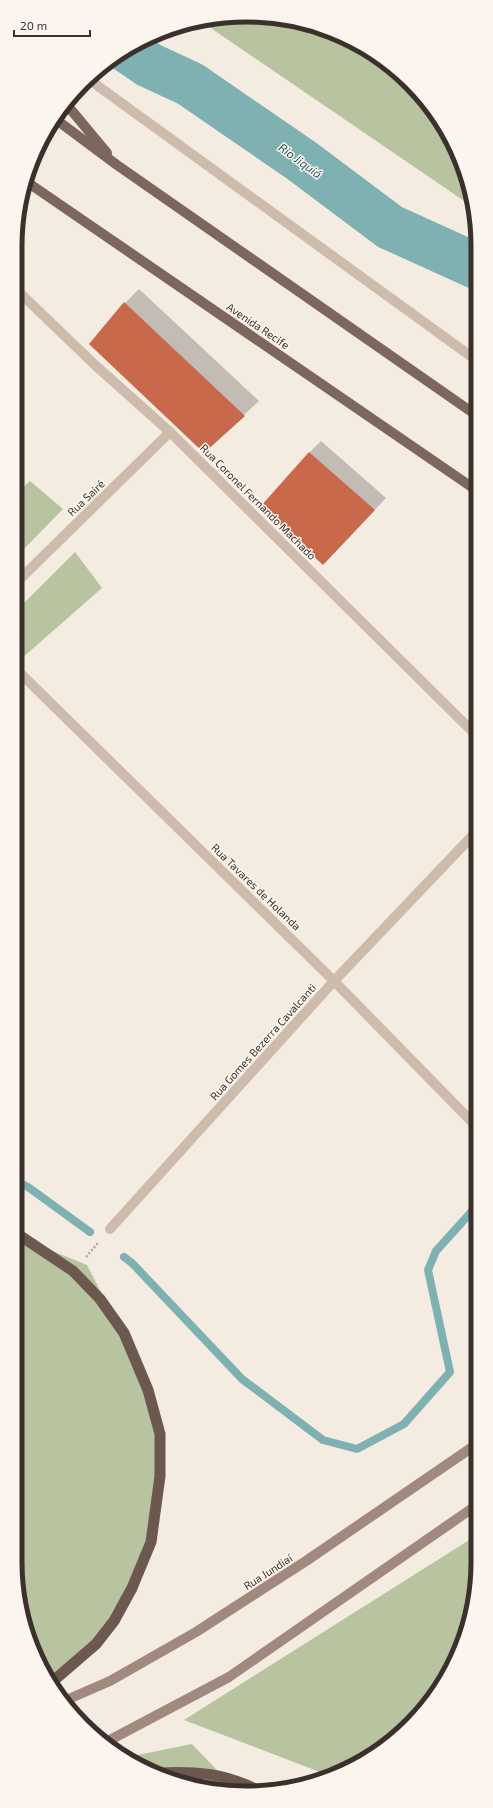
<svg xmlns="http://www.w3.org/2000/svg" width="493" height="1808" font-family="'Exo 2',sans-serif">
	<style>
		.green { fill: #b8c4a0 }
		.shadow { fill: #0003 }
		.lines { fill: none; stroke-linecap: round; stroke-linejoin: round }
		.stream { stroke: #7fb0b2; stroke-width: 8 }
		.river { stroke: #7fb0b2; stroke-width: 46 }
		.building { fill: #c8694b }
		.path { stroke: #b9a596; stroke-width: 2.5; stroke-dasharray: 2 2; stroke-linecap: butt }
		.service { stroke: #cdbbac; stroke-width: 10 }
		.minor { stroke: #cdbbac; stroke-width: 10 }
		.secondary { stroke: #a18a7d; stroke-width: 10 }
		.primary { stroke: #7d675c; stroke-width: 10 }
		.trunk { stroke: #6c584f; stroke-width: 11 }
		.labels { text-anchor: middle; stroke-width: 3; stroke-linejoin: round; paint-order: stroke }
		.street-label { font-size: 11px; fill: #3b302b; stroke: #fbf5ee }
		.water-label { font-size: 12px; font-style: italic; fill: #1f5a5e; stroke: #fbf5ee }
		.rim { fill: none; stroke: #3b302b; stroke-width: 5 }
	</style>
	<rect width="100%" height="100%" fill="#f4ebe1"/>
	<!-- green -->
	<g class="green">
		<path d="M201,19H291L362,46L420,94L454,144L473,207L199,20Z"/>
		<path d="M30,481L63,509L18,555V492Z"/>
		<path d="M75,552L102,588L21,659L18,656V609Z"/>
		<path d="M16,1236L87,1265L135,1358L160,1434L151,1542L114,1621L52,1682L33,1650L15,1561Z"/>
		<path d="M474,1537V1606L447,1677L388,1745L323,1777L317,1771L184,1720Z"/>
		<path d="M192,1744L234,1788L240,1792H231L144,1769L128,1757Z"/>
	</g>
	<!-- shadow -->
	<g class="shadow">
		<path d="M139,289L259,401L204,452L125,303Z"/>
		<path d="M321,441L386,498L335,552L309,453Z"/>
	</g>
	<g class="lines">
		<!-- stream -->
		<g class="stream">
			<path d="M16,1181L28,1187L90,1232"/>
			<path d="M124,1257L132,1263L242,1379L323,1440L357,1449L404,1424L450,1372L428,1270L436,1251L474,1209"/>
		</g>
		<!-- river -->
		<path class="river" d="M127,50L149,65L190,84L302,161L390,227L476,266"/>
	</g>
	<!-- building -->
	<g class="building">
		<path d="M124,302L245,416L204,453L89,344Z"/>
		<path d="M309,452L375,510L323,565L260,507Z"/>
	</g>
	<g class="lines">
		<!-- path -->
		<path class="path" d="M86,1257L98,1243"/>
		<!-- service -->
		<path class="service" d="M91,81L476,360"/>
		<!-- minor -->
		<g class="minor">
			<path d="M19,292L95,365L170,432L475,734"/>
			<path d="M18,581L170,432"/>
			<path d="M18,671L334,981L474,1124"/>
			<path d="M110,1229L334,981L475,833"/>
		</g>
		<!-- secondary -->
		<g class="secondary">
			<path d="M64,1701L110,1681L196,1632L306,1561L474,1446"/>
			<path d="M108,1741L229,1677L474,1507"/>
		</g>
		<!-- primary -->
		<g class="primary">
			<path d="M67,105L107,153"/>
			<path d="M54,118L117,165L476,415"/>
			<path d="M27,182L476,490"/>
		</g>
		<!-- trunk -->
		<g class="trunk">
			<path d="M16,1233L73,1271L100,1299L124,1333L148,1390L160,1434V1476L151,1542L132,1588L114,1621L96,1644L52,1682"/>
			<path d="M158,1773C193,1771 225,1773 257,1790"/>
		</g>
	</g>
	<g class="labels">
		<!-- street labels -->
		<g class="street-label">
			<text transform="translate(258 326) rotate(34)" y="4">Avenida Recife</text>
			<text transform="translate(86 498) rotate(-44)" y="4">Rua Sairé</text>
			<text transform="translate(258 502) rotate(45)" y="4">Rua Coronel Fernando Machado</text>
			<text transform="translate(256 887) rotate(44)" y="4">Rua Tavares de Holanda</text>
			<text transform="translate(263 1042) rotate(-48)" y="4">Rua Gomes Bezerra Cavalcanti</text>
			<text transform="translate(268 1572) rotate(-33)" y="4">Rua Jundiaí</text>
		</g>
		<!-- water labels -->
		<g class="water-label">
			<text transform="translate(300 161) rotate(36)" y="4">Rio Jiquiá</text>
		</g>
	</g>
	<!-- crop -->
	<path d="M0 0H493V1808H0ZM246 22H247A224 224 0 0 1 471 246V1562A224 224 0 0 1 247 1786H246A224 224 0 0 1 22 1562V246A224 224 0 0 1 246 22Z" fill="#fbf5ee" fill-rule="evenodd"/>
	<path class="rim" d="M246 22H247A224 224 0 0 1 471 246V1562A224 224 0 0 1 247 1786H246A224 224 0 0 1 22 1562V246A224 224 0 0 1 246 22Z"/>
	<!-- scale -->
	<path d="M14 30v6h76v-6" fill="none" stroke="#3b302b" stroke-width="2"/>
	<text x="20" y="30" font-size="12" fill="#3b302b" stroke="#fbf5ee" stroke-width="3" paint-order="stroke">20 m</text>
</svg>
